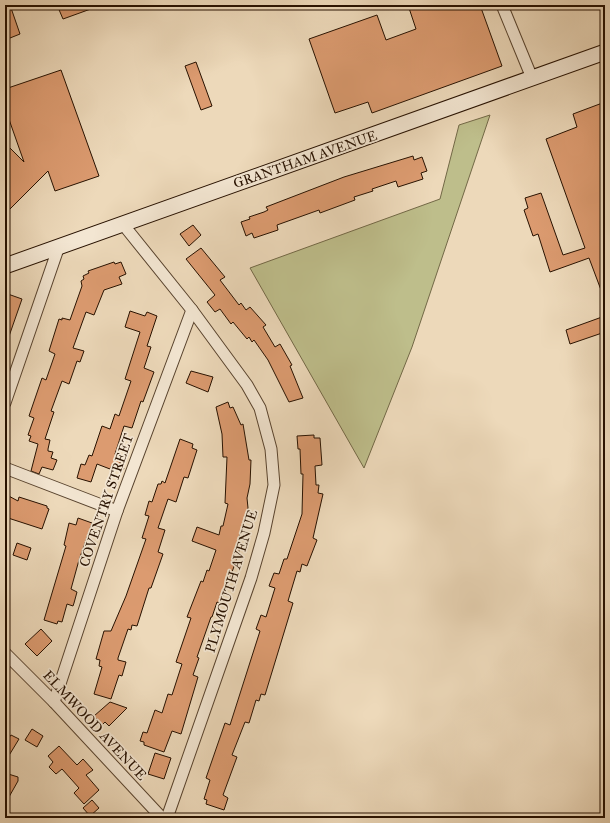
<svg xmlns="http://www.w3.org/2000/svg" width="610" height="823" font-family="'IM FELL Great Primer',serif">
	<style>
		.green { fill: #bebe8b; stroke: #726846 }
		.building { fill: #dc9b70; stroke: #271100 }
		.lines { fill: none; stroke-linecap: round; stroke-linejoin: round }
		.street-casing { stroke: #58432e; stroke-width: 13 }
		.secondary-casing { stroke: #271100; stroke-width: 17 }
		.street { stroke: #f3e6d2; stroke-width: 11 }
		.secondary { stroke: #f3e6d2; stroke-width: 15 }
		.labels { text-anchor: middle; stroke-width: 3.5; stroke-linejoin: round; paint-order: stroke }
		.street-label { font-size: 14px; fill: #271100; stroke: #f3e6d2 }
	</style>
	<rect width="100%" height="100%" fill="#edd9ba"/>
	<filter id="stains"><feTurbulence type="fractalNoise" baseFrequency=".005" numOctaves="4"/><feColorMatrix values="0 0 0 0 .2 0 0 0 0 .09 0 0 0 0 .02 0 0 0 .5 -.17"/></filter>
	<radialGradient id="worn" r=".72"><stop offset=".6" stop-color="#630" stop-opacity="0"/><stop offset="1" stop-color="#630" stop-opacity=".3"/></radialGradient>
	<!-- green -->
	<path class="green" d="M490,115L412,347L364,468L250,268L440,199L459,125Z"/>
	<!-- building -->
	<g class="building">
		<path d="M5,5H10L20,34L5,40Z"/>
		<path d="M57,5H99V6L63,19Z"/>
		<path d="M408,5H480L502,66L372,113L368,102L335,113L309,39L377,15L386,40L416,29Z"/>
		<path d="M196,62L212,106L201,110L185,66Z"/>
		<path d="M61,70L99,176L55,191L48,171L5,214V143L24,162L5,108V89Z"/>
		<path d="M605,102V298H604L589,258L550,272L538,234L533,236L524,210L528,208L525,198L541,193L563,255L585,248L546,139L577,127L573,114Z"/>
		<path d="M413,156L414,160L422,157L427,171L421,173L423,179L398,187L396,181L372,189L373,191L354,197L355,200L320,213L319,210L277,225L278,230L254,238L252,233L246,236L241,222L250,219L249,217L264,212L268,210L266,207L344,177Z"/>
		<path d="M193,225L201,235L189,246L180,234Z"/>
		<path d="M201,248L225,277L220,280L239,305L241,303L246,310L250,307L266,325L263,327L275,347L280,344L292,365L290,366L303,398L289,402L268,360L254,340L252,342L249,337L247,339L233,322L231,324L220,309L215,312L207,302L215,295L186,259Z"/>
		<path d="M114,262L115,264L121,262L126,274L119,277L122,284L104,290L94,315L86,312L73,348L84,351L80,362L77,361L69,384L62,381L51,411L54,412L45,439L50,440L48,449V451L53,452L51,458L57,460L53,470L42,467L39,474L31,471L38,444L29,441L31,436L28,435L34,418L29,416L42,378L46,380L55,354L49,351L59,319L62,320V318L70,320L82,286L81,281L84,279L83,276L89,273L88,271Z"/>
		<path d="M5,293L22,299L7,342H5Z"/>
		<path d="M130,311L145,316L147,312L157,316L147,346L151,347L144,368L154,372L143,402L141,401L132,428L124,426L115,454L124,469L112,465L110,469L97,464L91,482L77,478L81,464L85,465L89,455L92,456L102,426L110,429L115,414L119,416L131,381L125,379L140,332L125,327Z"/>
		<path d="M602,317L605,332L570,344L566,330Z"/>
		<path d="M191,371L213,377L208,392L186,383Z"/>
		<path d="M228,402L230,408L233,407L241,425L243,424L249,460H251L250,484L247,498L248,508L236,547L240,548L236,561L224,594L219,603L217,602L212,617H211L197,657L199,658L193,675L198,677L181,734L172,731L164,752L144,745V742L140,741L143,732L147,733L155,710L162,713L168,694L172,695L182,664L176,662L191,618L187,617L201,581L203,582L207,570L209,571L216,550L192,541L197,527L219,535L221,526H223L228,504L225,503L227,457H223L222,434L216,407Z"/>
		<path d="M314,435V438H320L322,465L315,466L316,485H319L318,493L323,494L313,538L317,540L307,566L302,564L300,572L297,571L288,601L293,603L265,695L261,694L259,701L256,700L249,723L245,722L232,755L237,757L223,795L228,798L224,810L206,804L207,800L204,799L210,780L206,778L225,723L230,725L260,631L256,629L261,615L266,617L275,588L269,586L274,573L279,574L284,559H287L302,514L303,474H301L300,449H298L297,436Z"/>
		<path d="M180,439L193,444L192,448L197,450L188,478L184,477L176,502L168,499L158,528L165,530L158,552L163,554L151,588H149L137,626L132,625L131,630L128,629L118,658V660L126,662L122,676L119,675L111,699L94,694L102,667L99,666L100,660L96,659L104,631H111L126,596L146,539L142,538L149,516L145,515L149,501L152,502L158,484H161L162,481L165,483Z"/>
		<path d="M5,494L18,501L19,497L47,506V508L49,509L42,529L5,517Z"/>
		<path d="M78,518L92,523L79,560L71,589L77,592L74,603L73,606L67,604L62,622L58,621L57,624L44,620L66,546L64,545L69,523L76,525Z"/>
		<path d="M17,543L31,548L27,560L13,555Z"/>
		<path d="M41,629L52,641L37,656L25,644Z"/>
		<path d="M110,702L127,708L109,726L105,722L102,725L94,716Z"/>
		<path d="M32,729L43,736L37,747L25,740Z"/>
		<path d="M11,735L19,739L5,762V737L8,739Z"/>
		<path d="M59,746L77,765L83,759L93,770L86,775L99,790L84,804L74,793L79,788L62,769L56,774L49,767L53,762L48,756Z"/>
		<path d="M155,753L171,758L164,779L148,774Z"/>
		<path d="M5,773L18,777V781L5,804Z"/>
		<path d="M92,800L99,808L90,816L83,808Z"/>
	</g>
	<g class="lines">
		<defs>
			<g id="street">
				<path d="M502,5L532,78"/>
				<path d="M122,223L192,310L247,385L260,408L271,449L274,485L264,533L251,578L167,818"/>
				<path d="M5,403L59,246"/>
				<path d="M5,468L117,511"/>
				<path d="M5,653L54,702L162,818"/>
				<path d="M54,702L117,511L192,310"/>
			</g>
			<path id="secondary" d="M5,266L605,52"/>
		</defs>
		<!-- street casing -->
		<use href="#street" class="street-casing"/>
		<!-- secondary casing -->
		<use href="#secondary" class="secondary-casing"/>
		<!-- street -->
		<use href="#street" class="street"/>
		<!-- secondary -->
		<use href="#secondary" class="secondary"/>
	</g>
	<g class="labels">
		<!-- street labels -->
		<g class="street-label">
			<text transform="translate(305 159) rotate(-19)" y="5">GRANTHAM AVENUE</text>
			<text transform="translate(106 500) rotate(-71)" y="5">COVENTRY STREET</text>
			<text transform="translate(231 581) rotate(-73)" y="5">PLYMOUTH AVENUE</text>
			<text transform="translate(95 725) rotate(47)" y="5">ELMWOOD AVENUE</text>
		</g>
	</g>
	<!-- margin -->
	<rect width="610" height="823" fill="none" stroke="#edd9ba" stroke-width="20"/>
	<rect x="6" y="6" width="598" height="811" fill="none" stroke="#271100" stroke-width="2"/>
	<rect x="10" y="10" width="590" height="803" fill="none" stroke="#271100"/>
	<rect width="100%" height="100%" filter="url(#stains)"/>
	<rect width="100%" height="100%" fill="url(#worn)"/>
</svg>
